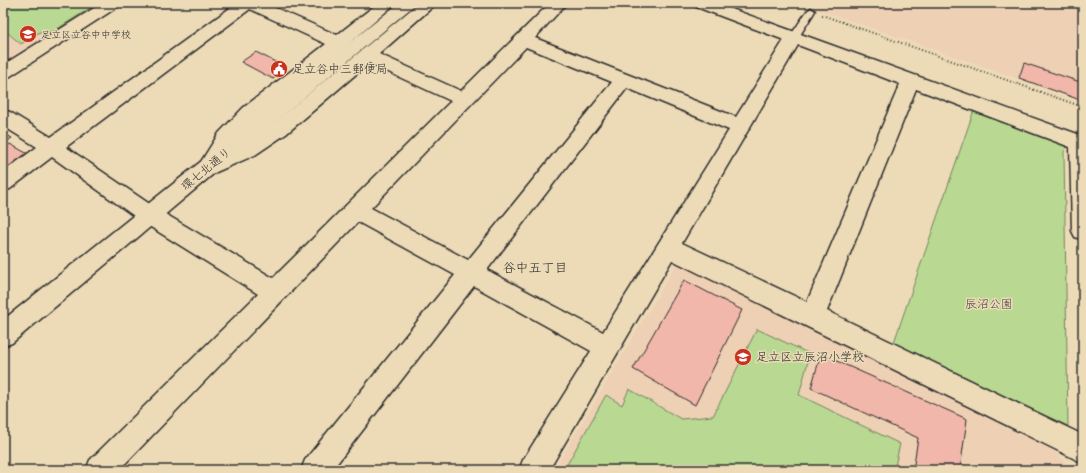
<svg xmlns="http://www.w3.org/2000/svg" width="1086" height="473" font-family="'Playpen Sans','Klee One',sans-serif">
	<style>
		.built { fill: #eed0b4 }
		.green { fill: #b9d992; stroke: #72825e }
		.building { fill: #f1b7aa; stroke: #2b2b2b }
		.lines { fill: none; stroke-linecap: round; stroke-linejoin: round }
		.lane-casing { stroke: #2b2b2b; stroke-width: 3 }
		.street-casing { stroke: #2b2b2b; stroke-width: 3 }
		.secondary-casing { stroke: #2b2b2b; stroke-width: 3 }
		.path { stroke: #2b2b2b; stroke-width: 2; stroke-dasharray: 1 2.5; stroke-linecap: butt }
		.lane { fill: #eddbb8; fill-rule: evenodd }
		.street { fill: #eddbb8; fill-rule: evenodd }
		.secondary { fill: #eddbb8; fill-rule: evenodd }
		.labels { text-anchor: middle; stroke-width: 3; stroke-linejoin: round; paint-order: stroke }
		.far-poi-label { font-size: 10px; fill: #2b2b2b; stroke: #eddbb8; text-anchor: start }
		.poi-label { font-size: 12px; fill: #2b2b2b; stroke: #eddbb8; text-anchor: start }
		.street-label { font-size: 12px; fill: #2b2b2b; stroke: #eddbb8 }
		.park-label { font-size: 12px; fill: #40453a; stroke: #eddbb8 }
		.neighbourhood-label { font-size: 13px; fill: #2b2b2b; stroke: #eddbb8 }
	</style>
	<rect width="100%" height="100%" fill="#eddbb8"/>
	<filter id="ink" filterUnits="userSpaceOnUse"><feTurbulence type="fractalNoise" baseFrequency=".025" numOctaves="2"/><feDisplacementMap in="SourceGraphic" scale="8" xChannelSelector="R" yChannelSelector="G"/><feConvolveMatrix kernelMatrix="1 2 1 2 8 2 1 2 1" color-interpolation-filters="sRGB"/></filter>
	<g filter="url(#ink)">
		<!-- built -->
		<g class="built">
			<path d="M3,3H102L3,65Z"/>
			<path d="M799,3H1083V101Z"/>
			<path d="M677,263L1055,451L1069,467V470H554Z"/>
		</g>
		<!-- green -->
		<g class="green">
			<path d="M3,3H98L51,33L43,30L21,44L3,29Z"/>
			<path d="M974,110L1068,145L1064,152L1068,426L893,345Z"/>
			<path d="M757,329L810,354L799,395L900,444L894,470H564L606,395L622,405L629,389L681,419L713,416Z"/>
		</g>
		<!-- building -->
		<g class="building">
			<path d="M256,52L287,68L273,79L241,62Z"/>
			<path d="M1024,63L1083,83V101L1019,78Z"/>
			<path d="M3,133L12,138L3,144Z"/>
			<path d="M10,144L28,154L6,169L3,168V149Z"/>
			<path d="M684,280L742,310L695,405L633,369Z"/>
			<path d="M821,354L967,419L960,470H913L918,438L811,388Z"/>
		</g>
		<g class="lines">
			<defs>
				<path id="lane" d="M811,8L815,11L797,40L794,41L791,40L789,38L807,11Z"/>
				<g id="street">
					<path d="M102,3H121L119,6L9,77L3,79V65Z"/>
					<path d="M237,3H264L337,35L378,3H396L345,47L257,118L233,143L229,150L241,145L272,124L419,3H437L379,54L461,91L550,3H567L535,38L736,117L784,40L694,6L692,3H715L1083,136V240L1075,237L1072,231L1070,147L916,89L827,311L1083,435V463L672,260L549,470H519L523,460L591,351L474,286L332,470H301L305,460L455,275L358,222L119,470H86L90,460L258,294L141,221L52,157L10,189L3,191V172L37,147L3,126V110L10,112L51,137ZM250,9L326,44L243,108L219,133L197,168L200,173L207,176L214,173L255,155L286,134L369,63L451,101L273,278L157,209L66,147ZM798,45L900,84L807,302L682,243ZM526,47L612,82L468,260L371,208ZM627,88L729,130L603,332L487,270Z"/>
				</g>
				<path id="secondary" d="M399,3H417L12,343L3,346V320Z"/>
			</defs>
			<!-- lane casing -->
			<use href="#lane" class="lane-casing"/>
			<!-- street casing -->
			<use href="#street" class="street-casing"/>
			<!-- secondary casing -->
			<use href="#secondary" class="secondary-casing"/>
			<!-- path -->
			<g class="path">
				<path d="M788,3L799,7"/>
				<path d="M822,15L1083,107"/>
			</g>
			<!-- lane -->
			<use href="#lane" class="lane"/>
			<!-- street -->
			<use href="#street" class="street"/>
			<!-- secondary -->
			<use href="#secondary" class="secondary"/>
		</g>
	</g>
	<!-- icons -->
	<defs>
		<symbol id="school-disc" viewBox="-11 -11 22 22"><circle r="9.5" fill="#c8321e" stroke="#eddbb8"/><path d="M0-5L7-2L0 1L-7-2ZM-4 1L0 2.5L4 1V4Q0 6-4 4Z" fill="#fff"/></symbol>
		<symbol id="civic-disc" viewBox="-11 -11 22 22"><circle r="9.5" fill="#c8321e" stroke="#eddbb8"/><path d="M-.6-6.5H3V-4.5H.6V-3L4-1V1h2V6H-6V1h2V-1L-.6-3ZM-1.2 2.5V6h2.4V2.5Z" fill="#fff"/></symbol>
	</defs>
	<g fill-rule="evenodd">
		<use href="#school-disc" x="18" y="24" width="20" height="20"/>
		<use href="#civic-disc" x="269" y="59" width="20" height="20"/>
		<use href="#school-disc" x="733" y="347" width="20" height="20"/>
	</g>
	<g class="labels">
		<!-- far-poi labels -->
		<g class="far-poi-label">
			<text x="41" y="38">足立区立谷中中学校</text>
		</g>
		<!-- poi labels -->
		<g class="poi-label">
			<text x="292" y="73">足立谷中三郵便局</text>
			<text x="756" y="361">足立区立辰沼小学校</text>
		</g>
		<!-- street labels -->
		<g class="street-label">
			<text transform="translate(206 169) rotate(-39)" y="4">環七北通り</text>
		</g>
		<!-- park labels -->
		<g class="park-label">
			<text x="989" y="308">辰沼公園</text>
		</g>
		<!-- neighbourhood labels -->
		<g class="neighbourhood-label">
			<text x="535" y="272">谷中五丁目</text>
		</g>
	</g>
	<!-- margin -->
	<rect width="1086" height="473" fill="none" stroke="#eddbb8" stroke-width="16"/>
	<rect x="8" y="8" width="1070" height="457" fill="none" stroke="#2b2b2b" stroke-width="1.5" filter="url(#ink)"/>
</svg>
